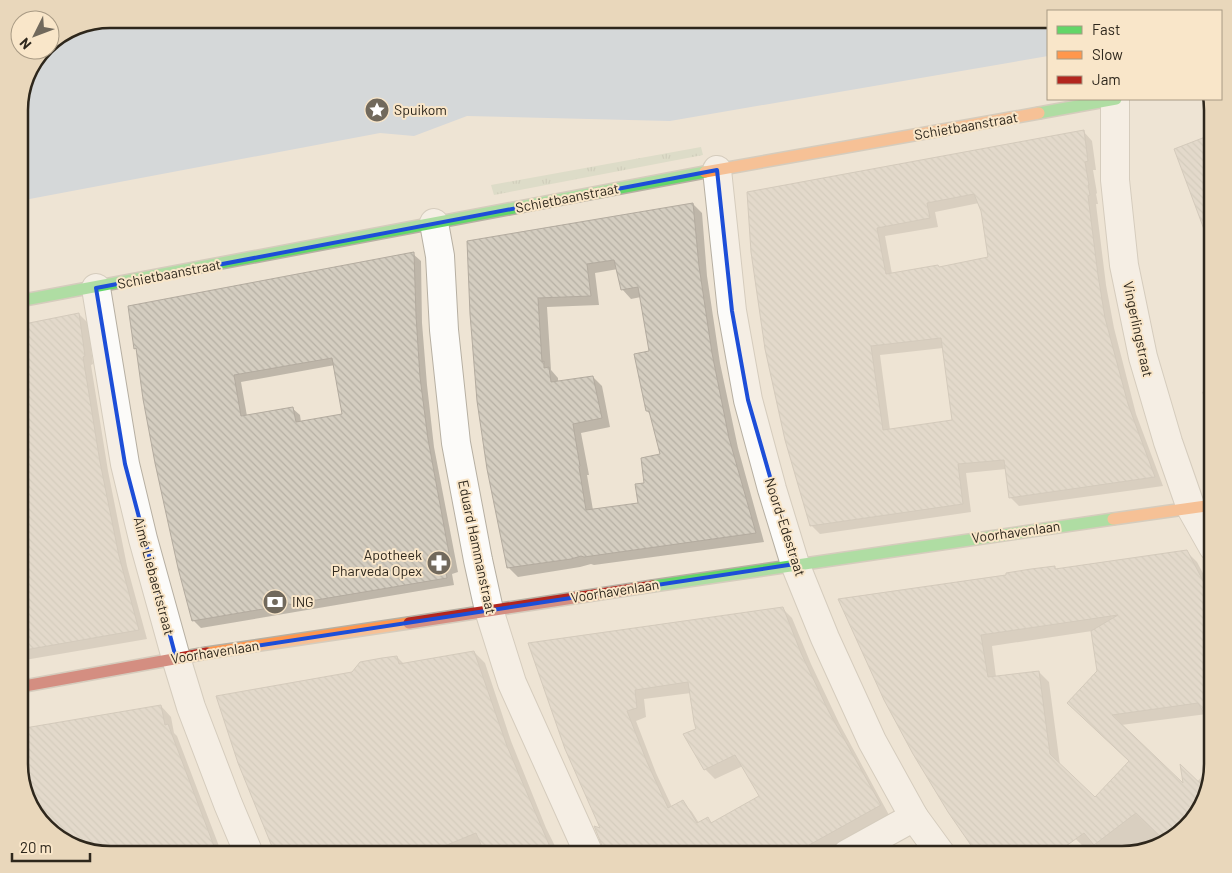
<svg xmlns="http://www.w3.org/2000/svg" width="1232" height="873" font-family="Barlow,sans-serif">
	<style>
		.park { fill: url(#park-tufts) }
		.water { fill: #b6c9e1 }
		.shadow { fill: #0003; fill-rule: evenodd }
		.building { fill: url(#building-back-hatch); stroke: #b3ab9f; fill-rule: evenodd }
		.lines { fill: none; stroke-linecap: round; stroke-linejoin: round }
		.street-casing { stroke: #b6afa2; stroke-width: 30 }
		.fast-casing { stroke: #b6afa2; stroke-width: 14 }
		.slow-casing { stroke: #b6afa2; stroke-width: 14 }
		.jam-casing { stroke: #b6afa2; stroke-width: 14 }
		.street { stroke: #fcfbf9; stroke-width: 28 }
		.fast { stroke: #63d668; stroke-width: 11 }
		.slow { stroke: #ff974d; stroke-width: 11 }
		.jam { stroke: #b3261e; stroke-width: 11 }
		.marked { fill: none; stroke: #1d4ed8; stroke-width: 4; stroke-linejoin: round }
		.labels { text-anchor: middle; stroke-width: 4; stroke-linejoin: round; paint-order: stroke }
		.poi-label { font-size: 14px; fill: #2e271c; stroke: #f9e6c9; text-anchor: start }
		.street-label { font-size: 14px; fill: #2e271c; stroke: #f9e6c9 }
		.rim { fill: none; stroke: #2e271c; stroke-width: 2.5 }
	</style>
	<defs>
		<pattern id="park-tufts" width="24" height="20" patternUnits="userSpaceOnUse" patternTransform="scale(1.25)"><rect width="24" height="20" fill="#c8d2ba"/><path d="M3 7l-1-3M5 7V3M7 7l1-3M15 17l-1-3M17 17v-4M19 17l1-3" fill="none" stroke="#acb49f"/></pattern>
		<pattern id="building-back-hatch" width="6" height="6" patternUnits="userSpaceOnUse" patternTransform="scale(1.25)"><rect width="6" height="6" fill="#d4cdc0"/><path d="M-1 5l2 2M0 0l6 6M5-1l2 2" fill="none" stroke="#b6b0a4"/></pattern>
	</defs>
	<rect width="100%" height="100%" fill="#eee4d4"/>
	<!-- park -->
	<path class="park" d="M701,147L703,155L494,195L491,185Z"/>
	<!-- water -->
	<path class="water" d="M109,19H1048V56L670,121L467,116L414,136L380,133L19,201V103L28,69L43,50H50V41Z"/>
	<!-- shadow -->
	<g class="shadow">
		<path d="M1084,132L1092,141L1096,170H1093L1097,193L1096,194L1098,204H1096L1106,285L1114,328L1136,414L1163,486L1019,506L1010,497L1006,469L966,473L971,512L820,534L811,525L753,252ZM979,203L983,211L990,258L940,268L892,274L885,236L938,227L935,212ZM943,348L953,421L890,430L880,355Z"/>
		<path d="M1213,135V250L1175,149Z"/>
		<path d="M693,204L702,213L707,276L720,363L738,448L764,542L594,565L591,564L580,567L518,577L509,568L468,242ZM618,269L622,289L631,299L641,297L650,352L647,411L651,415L661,455L646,484L639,504L593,510L587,475H589L581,433L610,427L602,386L593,377L558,383V378L551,370L547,307L599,305L595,273Z"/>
		<path d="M413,254L421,261L422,323L427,385L434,447L458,572L452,574L454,585L201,628L194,621L138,351L135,348ZM335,365L344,415L301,422L300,415L292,408L247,416L241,382Z"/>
		<path d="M79,314L88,323L93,364L91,365L108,471L127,566L147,639L19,661V547L27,545L19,504V443L24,442L19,417V325Z"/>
		<path d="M1213,388V422L1202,392Z"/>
		<path d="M1186,551L1197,562L1213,592V720L1207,714L1121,725L1184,786L1197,782L1205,773L1209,777L1195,819L1163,845L1123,854H1103L1095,844L1087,850L1012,777L998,790L1046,854H979L949,811L903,733L1008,577L1055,567L1057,570ZM1092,631L1098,671L1079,714L1130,762L1095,799L1060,765L1049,682L1038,671L996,677L992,646Z"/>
		<path d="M782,608L792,618L811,664L839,723L889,815L820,854H615L574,767L558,726ZM691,693L705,769L715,779L743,766L761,796L712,823L707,818L699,823L692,812L683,802L672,807L656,773L636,721L646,717L644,699Z"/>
		<path d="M474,652L485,663L511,741L546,828L559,854H277L263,822L366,671L397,657L404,664Z"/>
		<path d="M161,706L171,717L174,733L177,736L222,854H109L54,836L31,809L19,769V731Z"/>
	</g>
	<!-- building -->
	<g class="building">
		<path d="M1084,130L1088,161L1085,162L1089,185H1088L1090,195L1088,196L1098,275L1105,318L1128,404L1155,477L1009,498L1004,460L958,464L963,504L810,526L785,440L765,349L751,252L747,192ZM974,194L981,211L988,257L939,267L938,265L886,274L877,228L930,218L927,203ZM941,338L952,420L883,430L871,346Z"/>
		<path d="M1213,134V248H1211L1174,149Z"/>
		<path d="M693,203L699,266L712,353L729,438L756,533L584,557L581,556L571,559L507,568L487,469L477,401L470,314L467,241ZM614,260L621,290L638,287L649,351L634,354L646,411H649L660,454L641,458L644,483L635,484L638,503L586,510L579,467L580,466L573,424L602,418L593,376L551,382L549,367L544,368V361L542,362L538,298L591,296L587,264Z"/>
		<path d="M414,252L416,315L420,377L428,439L451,564L445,567L447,578L192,621L178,568L155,463L143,399L136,348L134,349L128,306ZM332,358L342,414L296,422L293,407L241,416L234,375Z"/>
		<path d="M79,313L85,356L83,357L100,462L119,556L139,630L19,651V325Z"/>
		<path d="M1187,550L1213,600V728L1198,703L1112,715L1183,783L1180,764L1205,788L1195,819L1166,842L1136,813L1094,845L1084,833L1055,854H977L948,812L913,754L884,700L838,599L1006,575V573L1031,569L1055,566V569ZM1118,615L1091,631L1097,671L1067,703L1129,761L1095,797L1050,754L1039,671L988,677L981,635Z"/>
		<path d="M783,607L801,653L829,712L881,805L793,854H604L603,848L594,826L600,828L565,749L528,643ZM688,682L694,722L696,729L683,734L704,770L735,755L759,796L711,823L708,817L697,823L683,800L668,808L647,762L627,711L637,708L635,690Z"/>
		<path d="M474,651L507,746L553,854H485L476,833L425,854H275L238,763L216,696L352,672L360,662L382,658L397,656L399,664Z"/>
		<path d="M161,705L165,725L168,724L217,854H109L54,836L31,809L19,769V729Z"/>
	</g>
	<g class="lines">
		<defs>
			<g id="street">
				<path d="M1115,99V180L1124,265L1143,357L1168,442L1191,508L1213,547"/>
				<path d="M717,170L732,311L748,400L772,489L795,564L825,638L872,741L914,817L941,854"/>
				<path d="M434,223L440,256L444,330L456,443L478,560L489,610L512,683L589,854"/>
				<path d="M96,288L125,464L143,539L176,658L191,707L228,804L249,854"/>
				<path d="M847,854L914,817"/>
			</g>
			<g id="fast">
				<path d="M1039,113L1116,99"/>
				<path d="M19,301L705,172"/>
				<path d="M653,586L1113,519"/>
			</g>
			<g id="slow">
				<path d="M705,172L1039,113"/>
				<path d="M1113,519L1213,505"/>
				<path d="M207,653L409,623"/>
			</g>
			<g id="jam">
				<path d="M409,623L653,586"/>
				<path d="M19,687L207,653"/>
			</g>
		</defs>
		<!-- street casing -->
		<use href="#street" class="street-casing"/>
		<!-- fast casing -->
		<use href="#fast" class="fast-casing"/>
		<!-- slow casing -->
		<use href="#slow" class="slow-casing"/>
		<!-- jam casing -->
		<use href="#jam" class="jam-casing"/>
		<!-- street -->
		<use href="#street" class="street"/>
		<!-- fast -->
		<use href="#fast" class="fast"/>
		<!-- slow -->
		<use href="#slow" class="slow"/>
		<!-- jam -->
		<use href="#jam" class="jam"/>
	</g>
	<!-- marked area -->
	<path d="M0 0H1232V873H0ZM717,170L732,311L748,400L795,564L176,658L125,464L96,288Z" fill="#eee4d4" fill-opacity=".55" fill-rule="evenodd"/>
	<path class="marked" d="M717,170L732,311L748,400L795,564L176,658L125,464L96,288Z"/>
	<!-- icons -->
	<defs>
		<symbol id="sight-disc" viewBox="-11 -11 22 22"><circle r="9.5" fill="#71695c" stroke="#f9e6c9"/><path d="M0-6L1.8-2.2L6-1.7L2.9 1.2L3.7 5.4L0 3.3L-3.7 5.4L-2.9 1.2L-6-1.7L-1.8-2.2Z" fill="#fff"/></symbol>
		<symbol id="pharmacy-disc" viewBox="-11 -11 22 22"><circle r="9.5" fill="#71695c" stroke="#f9e6c9"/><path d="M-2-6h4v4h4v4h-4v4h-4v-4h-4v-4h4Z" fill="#fff"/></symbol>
		<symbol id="bank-disc" viewBox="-11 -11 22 22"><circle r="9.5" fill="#71695c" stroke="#f9e6c9"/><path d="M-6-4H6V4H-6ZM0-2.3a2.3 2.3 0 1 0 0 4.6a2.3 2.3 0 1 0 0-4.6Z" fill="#fff"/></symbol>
	</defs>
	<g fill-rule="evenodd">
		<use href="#sight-disc" x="363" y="96" width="28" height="28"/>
		<use href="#pharmacy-disc" x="425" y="549" width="28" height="28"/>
		<use href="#bank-disc" x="261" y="588" width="28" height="28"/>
	</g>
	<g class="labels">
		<!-- poi labels -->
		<g class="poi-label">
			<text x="394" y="115">Spuikom</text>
			<text x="422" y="560" text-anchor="end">Apotheek<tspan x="422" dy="16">Pharveda Opex</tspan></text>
			<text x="292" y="607">ING</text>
		</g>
		<!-- street labels -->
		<g class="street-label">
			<text transform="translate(966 126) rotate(-10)" y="5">Schietbaanstraat</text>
			<text transform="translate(567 198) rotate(-11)" y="5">Schietbaanstraat</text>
			<text transform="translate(169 274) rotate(-11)" y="5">Schietbaanstraat</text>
			<text transform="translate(1138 329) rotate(78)" y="5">Vingerlingstraat</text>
			<text transform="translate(785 527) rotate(72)" y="5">Noord-Edestraat</text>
			<text transform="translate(1016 532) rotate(-8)" y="5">Voorhavenlaan</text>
			<text transform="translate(477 547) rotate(78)" y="5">Eduard Hammanstraat</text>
			<text transform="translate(154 576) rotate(75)" y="5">Aimé Liebaertstraat</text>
			<text transform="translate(615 591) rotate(-9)" y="5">Voorhavenlaan</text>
			<text transform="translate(215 652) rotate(-9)" y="5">Voorhavenlaan</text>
		</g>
	</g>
	<!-- crop -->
	<path d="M0 0H1232V873H0ZM110 28H1122A82 82 0 0 1 1204 110V764A82 82 0 0 1 1122 846H110A82 82 0 0 1 28 764V110A82 82 0 0 1 110 28Z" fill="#e9d7bb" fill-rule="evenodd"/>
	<path class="rim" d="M110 28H1122A82 82 0 0 1 1204 110V764A82 82 0 0 1 1122 846H110A82 82 0 0 1 28 764V110A82 82 0 0 1 110 28Z"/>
	<!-- legend -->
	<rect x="1047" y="10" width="175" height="90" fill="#f9e6c9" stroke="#a89a84"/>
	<rect x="1057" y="26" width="25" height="8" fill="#63d668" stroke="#a89a84"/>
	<text x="1092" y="35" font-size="15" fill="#2e271c">Fast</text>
	<rect x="1057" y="51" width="25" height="8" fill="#ff974d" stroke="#a89a84"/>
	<text x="1092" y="60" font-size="15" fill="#2e271c">Slow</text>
	<rect x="1057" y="76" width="25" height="8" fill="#b3261e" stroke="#a89a84"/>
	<text x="1092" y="85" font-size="15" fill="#2e271c">Jam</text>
	<!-- north arrow -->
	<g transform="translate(35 35) rotate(228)"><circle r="24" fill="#f9e6c9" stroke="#a89a84"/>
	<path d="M0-4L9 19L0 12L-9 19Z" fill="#71695c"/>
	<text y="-8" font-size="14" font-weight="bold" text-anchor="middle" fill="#2e271c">N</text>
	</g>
	<!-- scale -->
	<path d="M12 853v8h78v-8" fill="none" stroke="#2e271c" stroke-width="2.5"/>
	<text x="20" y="853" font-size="15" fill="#2e271c" stroke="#f9e6c9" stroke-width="4" paint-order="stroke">20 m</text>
</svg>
